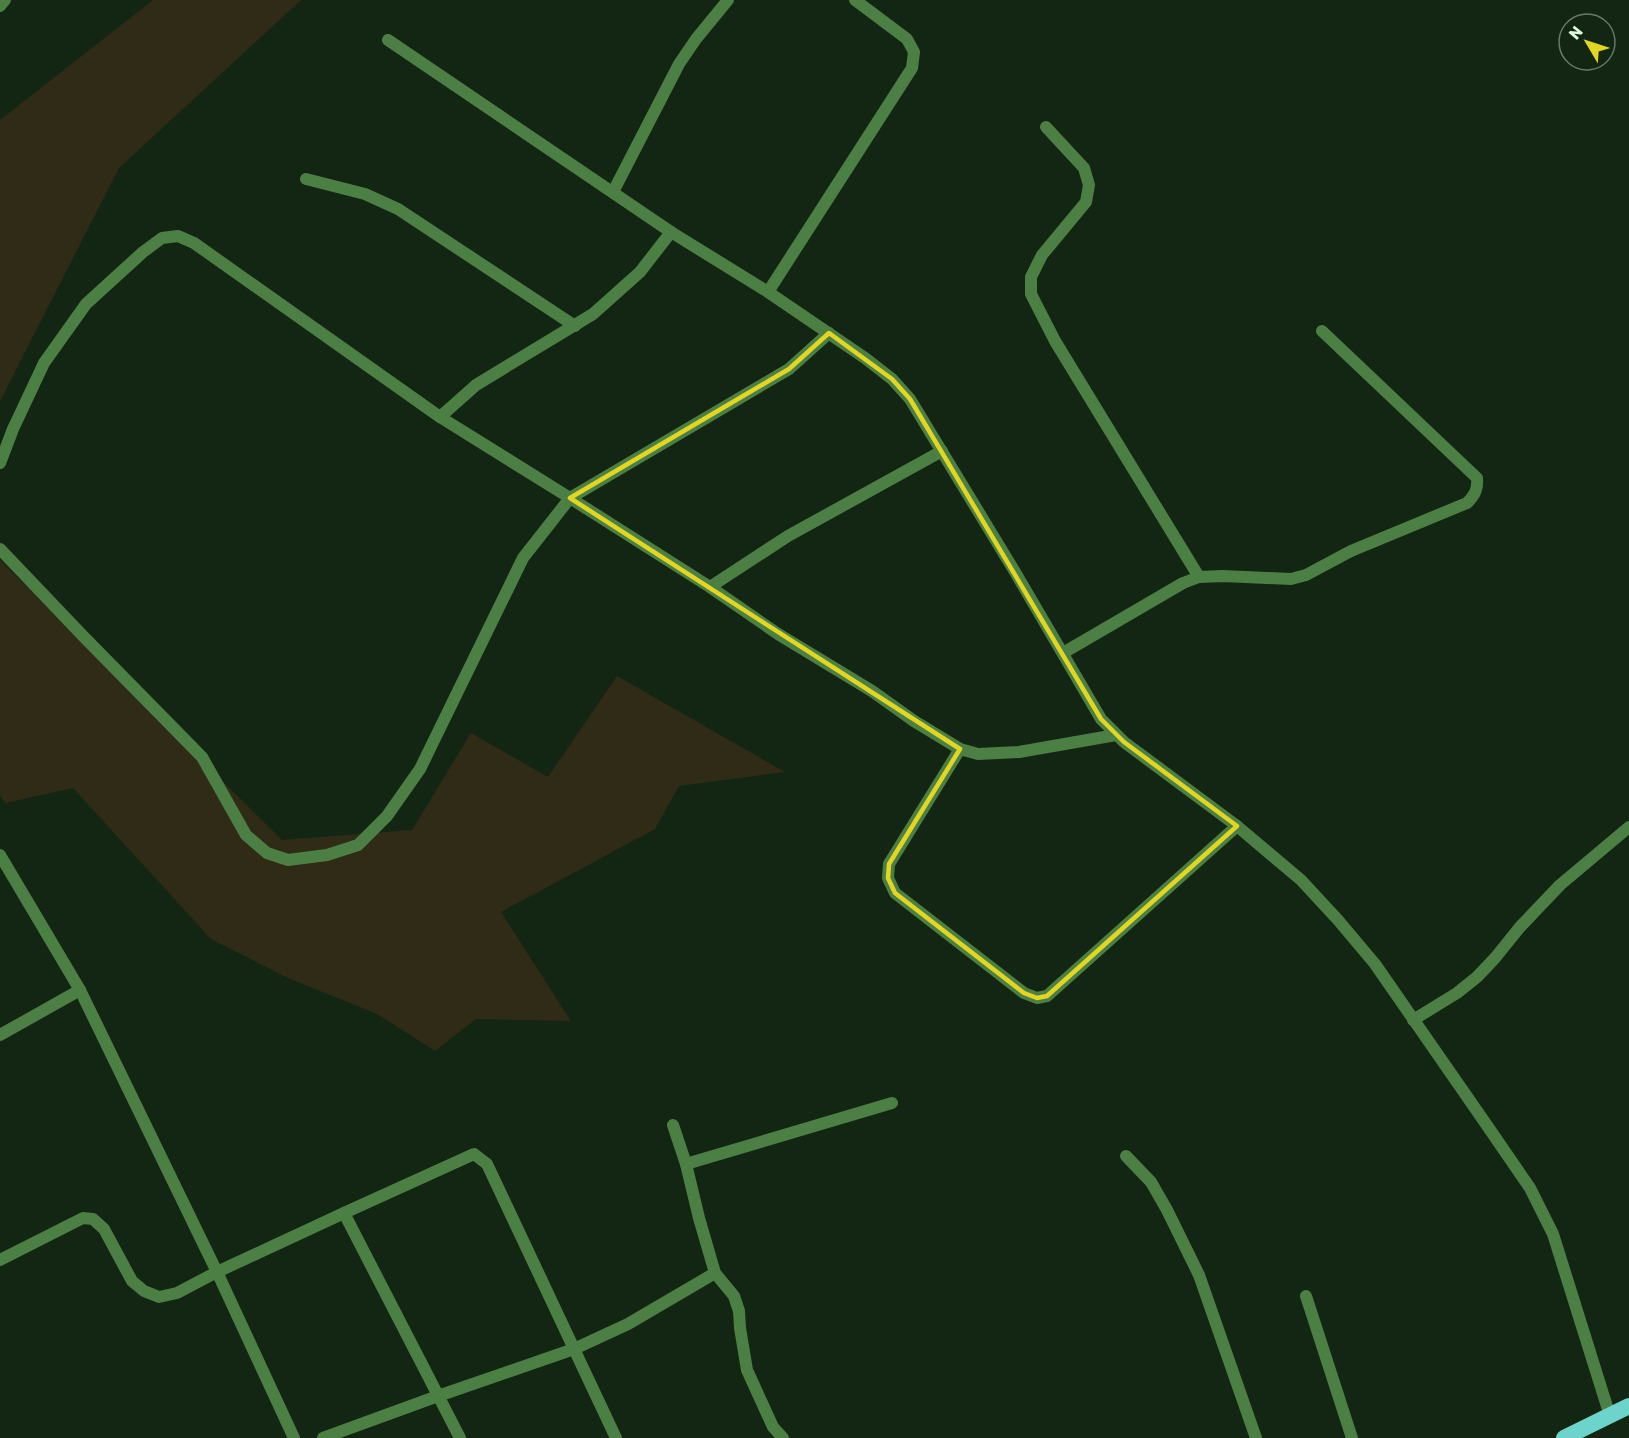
<svg xmlns="http://www.w3.org/2000/svg" width="1629" height="1438" font-family="Rubik,sans-serif">
	<style>
		.green { fill: #2f2b17 }
		.lines { fill: none; stroke-linecap: round; stroke-linejoin: round }
		.minor { stroke: #4c7f44; stroke-width: 12 }
		.trunk { stroke: #6dd4cb; stroke-width: 16 }
		.marked { fill: none; stroke: #e2d622; stroke-width: 4.5; stroke-linejoin: round }
	</style>
	<rect width="100%" height="100%" fill="#132613"/>
	<!-- green -->
	<g class="green">
		<path d="M153,0H301L119,168L0,401V120Z"/>
		<path d="M0,560L282,840L412,830L471,733L548,777L617,676L785,772L679,786L655,829L501,912L571,1021L476,1019L435,1051L377,1014L288,978L211,939L73,788L6,803L0,796Z"/>
	</g>
	<g class="lines">
		<!-- minor -->
		<g class="minor">
			<path d="M0,6L5,0"/>
			<path d="M388,40L671,232L768,292L865,358L892,379L910,399L1015,572L1101,719L1124,742L1237,826L1301,880L1338,920L1375,964L1486,1124L1530,1188L1553,1234L1610,1416"/>
			<path d="M1046,127L1084,168L1089,185L1086,202L1042,255L1031,277V294L1055,341L1199,577"/>
			<path d="M306,179L365,194L398,209L575,326"/>
			<path d="M613,192L679,64L696,39L728,0"/>
			<path d="M768,292L912,68L914,52L907,39L855,0"/>
			<path d="M829,333L789,369L570,498L710,587L778,634L872,691L914,721L960,749L978,754L1019,752L1116,735"/>
			<path d="M440,417L476,385L593,314L640,272L671,232"/>
			<path d="M0,463L13,429L44,363L86,304L143,252L162,238L178,236L194,243L440,417L570,498L523,558L420,769L387,816L358,845L327,855L288,860L267,853L246,835L202,757L84,637L0,549"/>
			<path d="M710,587L788,536L942,451"/>
			<path d="M1063,653L1183,583L1199,577L1223,576L1291,579L1306,575L1351,551L1467,503C1475,495 1478,489 1477,478L1322,331"/>
			<path d="M960,749L889,864L888,878L895,893L1024,993L1037,998L1047,996L1237,826"/>
			<path d="M0,855L80,990L217,1272L294,1438"/>
			<path d="M1413,1020L1457,993L1477,977L1495,958L1520,927L1560,885L1629,827"/>
			<path d="M0,1035L80,990"/>
			<path d="M673,1125L686,1164L699,1218L715,1273L734,1296L739,1311L740,1328L747,1370L773,1427L783,1438"/>
			<path d="M1126,1156L1151,1182L1167,1210L1199,1275L1256,1438"/>
			<path d="M686,1164L892,1103"/>
			<path d="M344,1213L460,1438"/>
			<path d="M0,1260L83,1218L93,1219L104,1229L132,1281L144,1291L159,1297L177,1293L217,1272L344,1213L474,1154L487,1164L616,1438"/>
			<path d="M1306,1296L1352,1438"/>
			<path d="M323,1438L438,1396L574,1349L628,1324L715,1273"/>
		</g>
		<!-- trunk -->
		<path class="trunk" d="M1564,1438L1629,1406"/>
	</g>
	<!-- marked area -->
	<path class="marked" d="M829,333L892,379L910,399L1101,719L1124,742L1237,826L1047,996L1037,998L1024,993L895,893L888,878L889,864L960,749L570,498L789,369Z"/>
	<!-- north arrow -->
	<g transform="translate(1587 42) rotate(309)"><circle r="28" fill="#132613" stroke="#647b64" stroke-width="1.5"/>
	<path d="M0-4.5L10 22L0 15L-10 22Z" fill="#e2d622"/>
	<text y="-9" font-size="16" font-weight="bold" text-anchor="middle" fill="#defadd">N</text>
	</g>
</svg>
